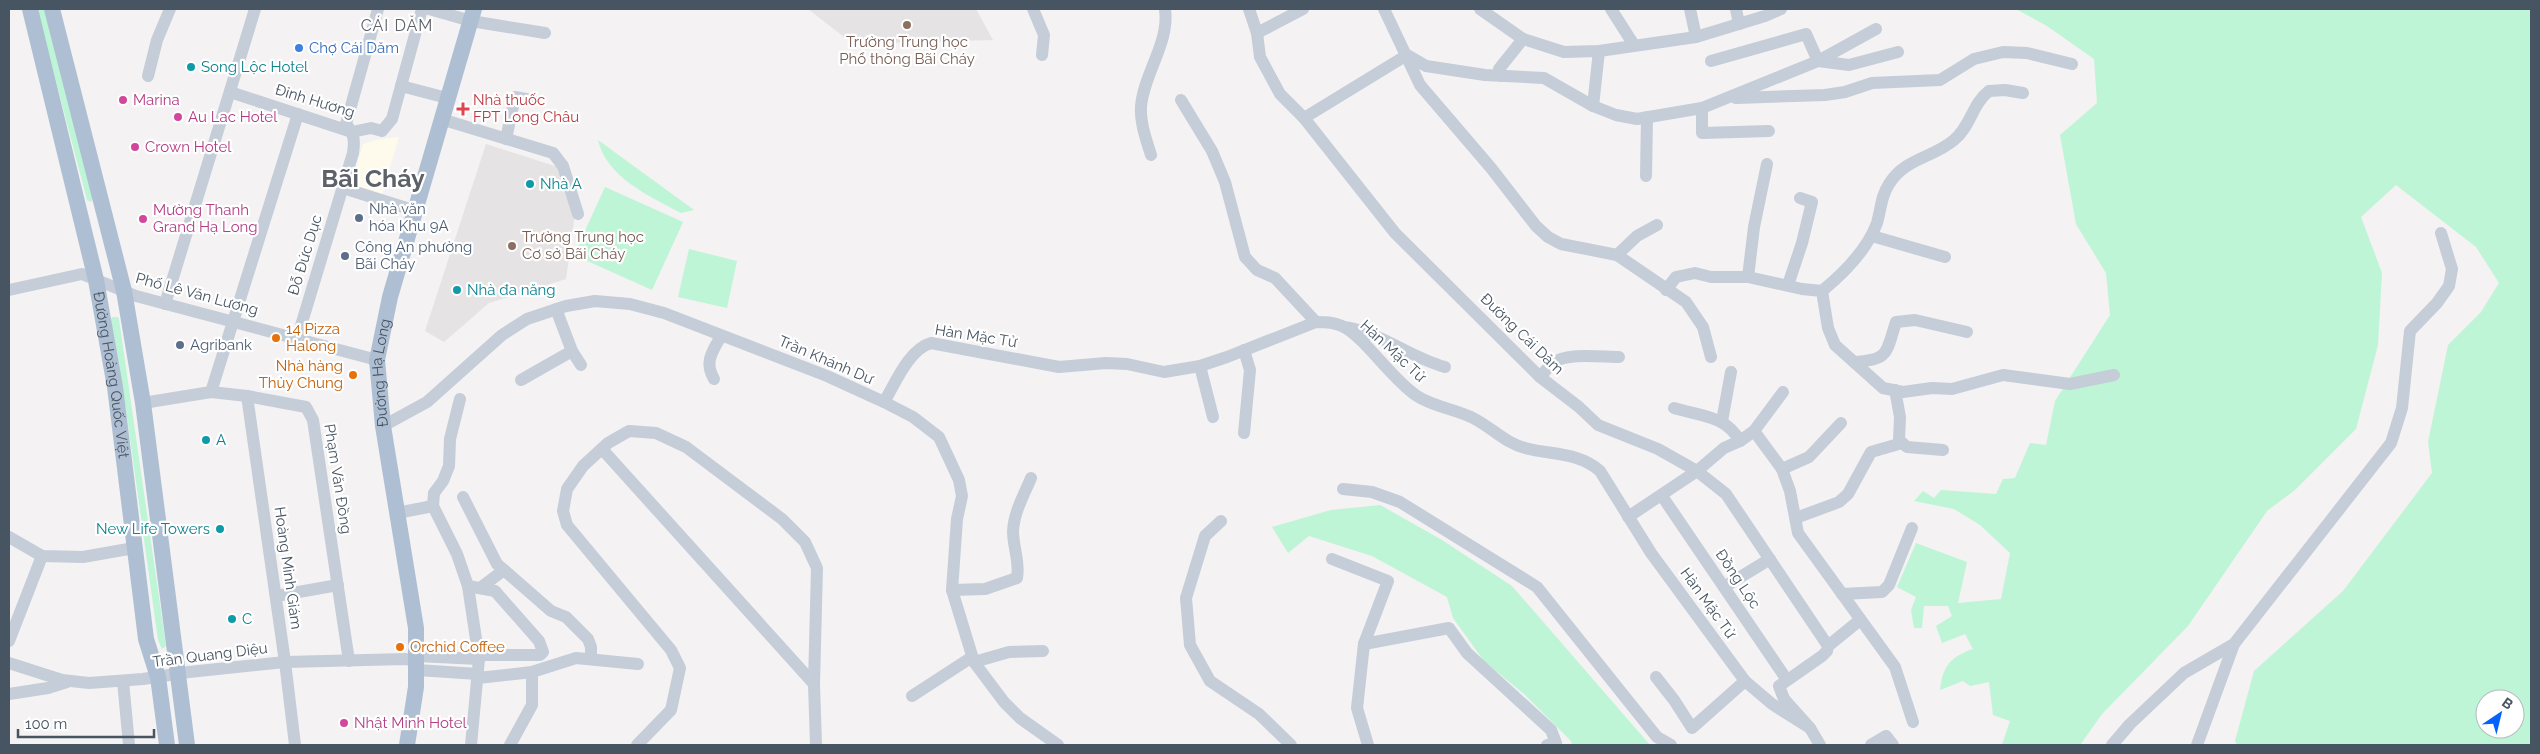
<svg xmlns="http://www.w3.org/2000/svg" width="2540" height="754" font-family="Raleway,sans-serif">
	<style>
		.commercial { fill: #fefaec }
		.education { fill: #e5e3e4 }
		.green { fill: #bdf5d6; fill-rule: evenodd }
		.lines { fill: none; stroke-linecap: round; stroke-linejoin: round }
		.minor { stroke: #c4cdd8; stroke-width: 12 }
		.major { stroke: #afbfd3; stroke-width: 16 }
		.education-dot { fill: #8d6e63; stroke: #fff; stroke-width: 2 }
		.shop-dot { fill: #3f7fe0; stroke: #fff; stroke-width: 2 }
		.culture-dot { fill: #0f9aa8; stroke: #fff; stroke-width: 2 }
		.hotel-dot { fill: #d1479c; stroke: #fff; stroke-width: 2 }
		.health-dot { fill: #e0444e; stroke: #fff; stroke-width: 2 }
		.service-dot { fill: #5c6f8a; stroke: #fff; stroke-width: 2 }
		.food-dot { fill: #e8710a; stroke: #fff; stroke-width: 2 }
		.labels { text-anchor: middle; stroke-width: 4.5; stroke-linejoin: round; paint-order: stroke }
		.education-label { font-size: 15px; fill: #785e54; stroke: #fff }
		.shop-label { font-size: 15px; fill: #366cbe; stroke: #fff; text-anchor: start }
		.culture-label { font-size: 15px; fill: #0d838f; stroke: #fff; text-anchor: start }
		.hotel-label { font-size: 15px; fill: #b23c85; stroke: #fff; text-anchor: start }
		.health-label { font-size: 15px; fill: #be3a42; stroke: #fff; text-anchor: start }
		.street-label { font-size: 15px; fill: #475462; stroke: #fff }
		.service-label { font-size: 15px; fill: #4e5e75; stroke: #fff; text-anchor: start }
		.food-label { font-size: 15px; fill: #c56008; stroke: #fff; text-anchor: start }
		.neighbourhood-label { font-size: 16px; letter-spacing: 1px; fill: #5d6168; stroke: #fff }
		.town-label { font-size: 25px; font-weight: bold; fill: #5d6168; stroke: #fff }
	</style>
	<rect width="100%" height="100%" fill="#f4f2f2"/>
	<!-- commercial -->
	<path class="commercial" d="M399,137L382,195L350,186L363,144L380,139Z"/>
	<!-- education -->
	<g class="education">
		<path d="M808,9H976L993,40L853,44Z"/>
		<path d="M486,144L561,168L575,214L566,279L489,303L444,342L425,331Z"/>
	</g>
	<!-- green -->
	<g class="green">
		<path d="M37,9H44L93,199L91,202L87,200Z"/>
		<path d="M2016,9H2531V745H2237L2235,741L2254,671L2343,591L2432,473L2428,442L2448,345L2481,312L2499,283L2476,247L2396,185L2361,217L2382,273L2378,345L2356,429L2295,490L2267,511L2188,626L2102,714L2080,745H2002L2010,721L1993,715L1989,682L1970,686L1963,681L1940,690C1943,666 1950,657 1973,649L1965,634L1942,643L1936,626L1952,616L1948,606H1924L1922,628H1914L1911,610L1916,597L1897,587L1916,543L1967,562L1958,603L2001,599L2010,553L1980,525L1954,509L1914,501L1923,491L1934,498L1941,490L1996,494L2003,479L2015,478L2030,443L2046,445L2055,401L2110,315L2106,273L2076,224L2060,135L2097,103L2094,59L2047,26ZM2485,699H2515V729H2485Z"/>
		<path d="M598,140L694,210L681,213C651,197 606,177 598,140Z"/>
		<path d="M605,187L683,222L652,290L574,255Z"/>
		<path d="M689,249L737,261L727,308L678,297Z"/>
		<path d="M112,317H118L119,319L166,646L162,649L158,640L126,410L111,320Z"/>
		<path d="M1380,505L1442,540L1512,586L1650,745H1572L1571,741L1524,694L1484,661L1453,618L1447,597L1372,556L1309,536L1288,553L1272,527L1331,510Z"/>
	</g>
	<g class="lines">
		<!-- minor -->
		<g class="minor">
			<path d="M429,9L471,21L545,33"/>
			<path d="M1033,9L1044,35L1042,55"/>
			<path d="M1249,9L1257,33L1260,57L1280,94L1304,118L1395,233L1540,377L1579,407L1598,425L1658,449L1697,471L1726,494L1828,646L1827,651L1822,656L1779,686L1784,699L1810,728L1820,745"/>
			<path d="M1384,9L1420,85L1491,168L1536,226L1548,237L1561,244L1617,255L1686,302L1703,327L1711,357"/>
			<path d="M1480,9L1523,39L1564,52L1599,51L1696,37L1765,16L1781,9"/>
			<path d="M1611,9L1634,45"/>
			<path d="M1690,9L1696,37"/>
			<path d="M1736,9L1739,24"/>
			<path d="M1257,33L1303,9"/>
			<path d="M1711,61L1806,34L1818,61L1849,65L1898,52"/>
			<path d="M148,76L157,40L170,9"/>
			<path d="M1501,76L1499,69L1523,39"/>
			<path d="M401,86L447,98"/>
			<path d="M230,92L352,132L371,128L382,131L392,119L422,9"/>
			<path d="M1736,98L1825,95L1845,92L1872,83L1940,80L1974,59L2003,52L2027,53L2072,64"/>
			<path d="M1181,100L1212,151L1225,182L1245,257L1257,270L1275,278L1316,322"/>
			<path d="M1593,106L1599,51"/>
			<path d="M1702,108V133L1769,131"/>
			<path d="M1304,118L1407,55L1426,66L1485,75L1544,78L1593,106L1616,115L1637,119L1702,108L1818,61L1876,29"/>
			<path d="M441,119L553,153L563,166L578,214"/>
			<path d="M506,139L515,97L532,100"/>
			<path d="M1151,155C1146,139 1140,123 1141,106C1144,73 1170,42 1165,9"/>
			<path d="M1646,176L1647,117"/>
			<path d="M343,188L416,211"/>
			<path d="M1872,236L1945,257"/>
			<path d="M1617,255L1637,236L1657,225"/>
			<path d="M1748,277L1754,227L1767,164"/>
			<path d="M1788,285L1802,243L1812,202L1800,198"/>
			<path d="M9,290L82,274L136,296L377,360"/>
			<path d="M1666,290L1676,277L1695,273L1711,277H1748L1802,289L1822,291L1828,328L1835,345L1883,388L1903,392L1932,388L1952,389L2003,375L2070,384L2114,375"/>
			<path d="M1822,291C1844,273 1867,250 1877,223C1881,209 1881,196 1889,184C1905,158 1933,158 1954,140C1971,126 1972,104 1989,91L2005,90L2023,93"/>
			<path d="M165,304L255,9"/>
			<path d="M556,309L572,351L581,365"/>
			<path d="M1344,327C1381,332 1409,357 1445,367"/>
			<path d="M297,339L353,153C355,140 354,134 346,124L378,9"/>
			<path d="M1855,362C1890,360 1886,352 1896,322L1915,320L1967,332"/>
			<path d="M1200,366L1213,417"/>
			<path d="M1540,377C1544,373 1548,367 1553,363C1566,352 1602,357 1619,357"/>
			<path d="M714,379C704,362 712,352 721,336"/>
			<path d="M521,380L572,351"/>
			<path d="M1895,390L1900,417L1899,440L1907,447L1943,450"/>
			<path d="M211,392L298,114"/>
			<path d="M247,396L285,662L295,745"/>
			<path d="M460,399L450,439L449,466L443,481L434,493L433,506L457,554L468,586L479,659L471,745"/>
			<path d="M884,402C895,384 909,349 931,343L1059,367L1106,363L1127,364L1164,372L1200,366L1227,357L1316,322C1325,322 1333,322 1342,326C1366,338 1391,379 1417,396C1434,407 1455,409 1473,418C1491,427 1505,443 1525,448C1552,455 1578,452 1600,471L1651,553L1745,681L1772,704L1810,728"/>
			<path d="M143,403L211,392L247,396L306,407L313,420L349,661"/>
			<path d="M1674,408C1700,416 1725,415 1740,441"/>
			<path d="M1722,421L1731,372"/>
			<path d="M383,426L427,402L502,335L527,319L566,306L595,301L630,304L664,313L827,376L884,402L913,417L939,437L959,480L962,496L957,519L952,590L974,662L1004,702L1020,718L1058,745"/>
			<path d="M1754,431L1782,469L1790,491L1798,533L1895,667L1913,722"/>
			<path d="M1244,433L1250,370L1244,350"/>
			<path d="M602,449L814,684"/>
			<path d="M1782,469L1809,457L1841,423"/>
			<path d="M1343,489L1372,492L1400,502L1537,587L1657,737L1671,745"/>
			<path d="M1662,496L1787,680"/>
			<path d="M463,497L497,564L551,611L566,617L588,639L591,647V658"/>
			<path d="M397,513L433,506"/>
			<path d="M1628,517L1697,471L1724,448L1740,441L1754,431L1783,392"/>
			<path d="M1796,518L1839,502L1848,494L1871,452L1902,443"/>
			<path d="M1221,521L1205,536L1186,598L1190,645L1210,681L1259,714L1291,745"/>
			<path d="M9,537L42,556L83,557L134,548"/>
			<path d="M1332,559L1388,581L1364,644L1357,708L1368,745"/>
			<path d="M468,586L495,591L539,641L543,652L540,655H478"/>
			<path d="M1724,587L1770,559"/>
			<path d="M480,588L504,570"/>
			<path d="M952,590L985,589L1017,578C1020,562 1013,547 1013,531C1014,512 1024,495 1031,478"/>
			<path d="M1842,594L1882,592L1889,585L1912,528"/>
			<path d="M276,596L338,585"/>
			<path d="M9,641L42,556"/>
			<path d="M1364,644L1449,628L1467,653L1551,730L1556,743L1547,745"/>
			<path d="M1828,646L1860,620"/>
			<path d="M417,656L479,659"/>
			<path d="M974,662L1009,652L1043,651"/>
			<path d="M9,663L62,680L89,683L143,679L189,672L285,662L406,659L418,662"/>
			<path d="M417,670L478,674"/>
			<path d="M1656,677L1674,700L1692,728L1745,681"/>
			<path d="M478,678L532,672L576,658L638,664"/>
			<path d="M123,681L129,745"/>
			<path d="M9,694L48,688L67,682"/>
			<path d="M912,696L972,657"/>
			<path d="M510,745L532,705V672"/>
			<path d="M637,745L671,710L680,668L671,650L567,525L563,511L567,489L583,466L608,443L629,431L656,433L686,447L782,519L805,542L817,568L814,684L816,745"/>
			<path d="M1871,745L1886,736L1893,745"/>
			<path d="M2112,745L2130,724L2184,673L2234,644L2391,443L2402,408L2410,331L2437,303L2449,286L2452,269L2441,233"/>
			<path d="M2197,745L2234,644"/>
		</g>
		<!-- major -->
		<g class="major">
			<path id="s1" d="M30,9L96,280L115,387L146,639L158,677L167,745"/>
			<path d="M52,9L124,291L143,403L187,745"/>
			<path id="s2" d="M407,745L416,687V628L383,426L377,360L390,297L474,9"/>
		</g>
	</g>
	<!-- markers -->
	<g class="education-dot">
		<circle cx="907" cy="25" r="5"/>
		<circle cx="512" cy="246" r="5"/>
	</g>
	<circle class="shop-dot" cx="299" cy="48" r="5"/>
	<g class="culture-dot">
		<circle cx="191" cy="67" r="5"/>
		<circle cx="530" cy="184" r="5"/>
		<circle cx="457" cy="290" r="5"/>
		<circle cx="206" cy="440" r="5"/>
		<circle cx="220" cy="529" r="5"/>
		<circle cx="232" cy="619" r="5"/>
	</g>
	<g class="hotel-dot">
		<circle cx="123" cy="100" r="5"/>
		<circle cx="178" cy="117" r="5"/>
		<circle cx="135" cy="147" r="5"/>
		<circle cx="143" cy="219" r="5"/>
		<circle cx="344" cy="723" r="5"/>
	</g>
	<path class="health-dot" d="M460.5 101.5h5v5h5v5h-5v5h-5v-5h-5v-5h5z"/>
	<g class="service-dot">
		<circle cx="359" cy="218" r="5"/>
		<circle cx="345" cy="256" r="5"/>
		<circle cx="180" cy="345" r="5"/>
	</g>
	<g class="food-dot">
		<circle cx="276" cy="338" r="5"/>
		<circle cx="353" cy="375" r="5"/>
		<circle cx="400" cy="647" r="5"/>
	</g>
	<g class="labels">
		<!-- education labels -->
		<g class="education-label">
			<text x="907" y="47">Trường Trung học<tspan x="907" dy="17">Phổ thông Bãi Cháy</tspan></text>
			<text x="522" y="242" text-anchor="start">Trường Trung học<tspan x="522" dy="17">Cơ sở Bãi Cháy</tspan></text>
		</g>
		<!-- shop labels -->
		<g class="shop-label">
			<text x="309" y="53">Chợ Cái Dăm</text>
		</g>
		<!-- culture labels -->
		<g class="culture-label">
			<text x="201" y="72">Song Lộc Hotel</text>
			<text x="540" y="189">Nhà A</text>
			<text x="467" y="295">Nhà đa năng</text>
			<text x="216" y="445">A</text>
			<text x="210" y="534" text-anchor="end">New Life Towers</text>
			<text x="242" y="624">C</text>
		</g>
		<!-- hotel labels -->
		<g class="hotel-label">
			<text x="133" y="105">Marina</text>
			<text x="188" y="122">Au Lac Hotel</text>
			<text x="145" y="152">Crown Hotel</text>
			<text x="153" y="215">Mường Thanh<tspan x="153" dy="17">Grand Hạ Long</tspan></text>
			<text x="354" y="728">Nhật Minh Hotel</text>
		</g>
		<!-- health labels -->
		<g class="health-label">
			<text x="473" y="105">Nhà thuốc<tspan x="473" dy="17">FPT Long Châu</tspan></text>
		</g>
		<!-- street labels -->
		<g class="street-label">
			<text transform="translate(315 101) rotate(17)" y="5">Đỉnh Hương</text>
			<text transform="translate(305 255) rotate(-73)" y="5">Đỗ Đức Dục</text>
			<text transform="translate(197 294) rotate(15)" y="5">Phố Lê Văn Lương</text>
			<text transform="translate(1522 334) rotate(44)" y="5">Đường Cái Dăm</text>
			<text transform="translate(976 336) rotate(9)" y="5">Hàn Mặc Tử</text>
			<text transform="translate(1393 351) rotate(43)" y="5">Hàn Mặc Tử</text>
			<text transform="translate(826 360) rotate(23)" y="5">Trần Khánh Dư</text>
			<text dy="5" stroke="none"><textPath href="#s2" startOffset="376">Đường Hạ Long</textPath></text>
			<text dy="5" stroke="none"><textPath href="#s1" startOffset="375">Đường Hoàng Quốc Việt</textPath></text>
			<text transform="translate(338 479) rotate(81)" y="5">Phạm Văn Đồng</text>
			<text transform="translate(288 568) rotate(82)" y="5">Hoàng Minh Giám</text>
			<text transform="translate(1738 579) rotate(56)" y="5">Đồng Lộc</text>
			<text transform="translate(1708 603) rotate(54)" y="5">Hàn Mặc Tử</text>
			<text transform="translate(210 655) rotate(-7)" y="5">Trần Quang Diệu</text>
		</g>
		<!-- service labels -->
		<g class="service-label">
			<text x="369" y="214">Nhà văn<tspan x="369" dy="17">hóa Khu 9A</tspan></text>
			<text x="355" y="252">Công An phường<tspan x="355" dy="17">Bãi Cháy</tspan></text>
			<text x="190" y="350">Agribank</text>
		</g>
		<!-- food labels -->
		<g class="food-label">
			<text x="286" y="334">14 Pizza<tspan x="286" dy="17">Halong</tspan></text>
			<text x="343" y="371" text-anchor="end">Nhà hàng<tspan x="343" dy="17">Thủy Chung</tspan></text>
			<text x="410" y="652">Orchid Coffee</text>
		</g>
		<!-- neighbourhood labels -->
		<g class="neighbourhood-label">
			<text x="397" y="31">CÁI DĂM</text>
		</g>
		<!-- town labels -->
		<g class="town-label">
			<text x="373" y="187">Bãi Cháy</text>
		</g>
	</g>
	<!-- border -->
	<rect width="2540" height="754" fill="none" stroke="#475462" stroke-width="20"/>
	<!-- north arrow -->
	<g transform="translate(2500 714) rotate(35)"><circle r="24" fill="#ffffff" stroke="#b5bbc0"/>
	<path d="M0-4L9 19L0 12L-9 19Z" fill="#0563fb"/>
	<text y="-8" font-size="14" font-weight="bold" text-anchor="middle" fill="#475462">B</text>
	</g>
	<!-- scale -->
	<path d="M18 729v8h136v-8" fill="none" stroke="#475462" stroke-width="2.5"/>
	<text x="25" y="729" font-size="15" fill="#475462" stroke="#ffffff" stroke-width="4" paint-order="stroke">100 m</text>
</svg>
